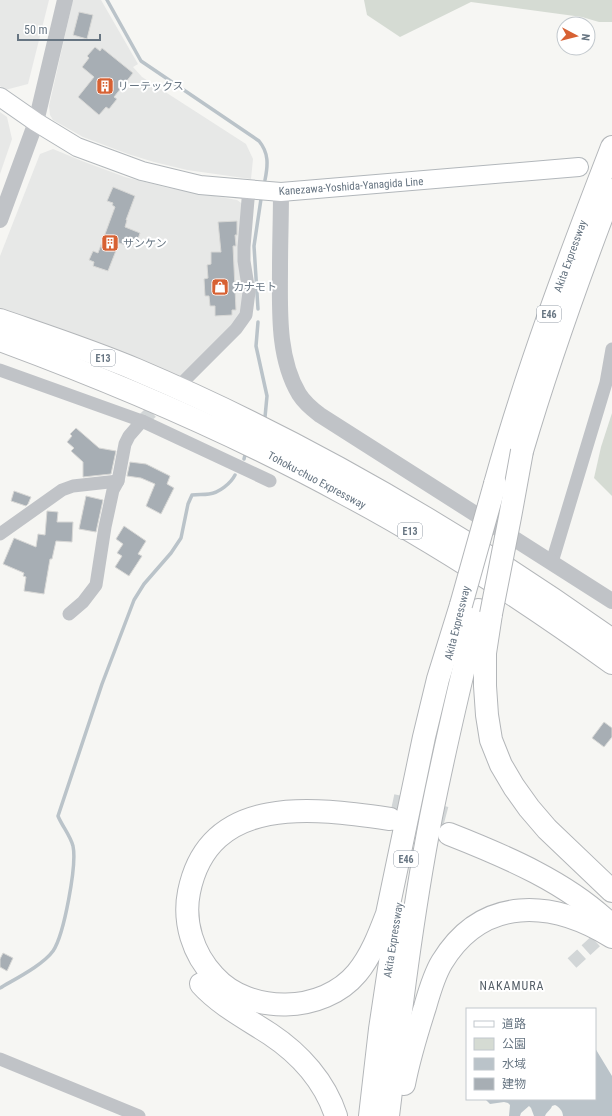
<svg xmlns="http://www.w3.org/2000/svg" width="612" height="1116" font-family="'Roboto Condensed','Noto Sans JP',sans-serif">
	<style>
		.built { fill: #e7e8e7 }
		.green { fill: #d5dbd3 }
		.water { fill: #bac3c9 }
		.lines { fill: none; stroke-linecap: round; stroke-linejoin: round }
		.stream { stroke: #bac3c9; stroke-width: 3.5 }
		.building { fill: #a7aeb4; stroke: #d8d8d6 }
		.minor-tunnel { stroke: #d2d6d7; stroke-width: 13; stroke-dasharray: 13 6; stroke-linecap: butt }
		.motorway-tunnel { stroke: #d2d6d7; stroke-width: 22; stroke-dasharray: 22 11; stroke-linecap: butt }
		.secondary-casing { stroke: #b2b7bb; stroke-width: 20 }
		.motorway-casing { stroke: #b3b6b9; stroke-width: 24 }
		.minor { stroke: #c0c3c7; stroke-width: 13 }
		.tertiary { stroke: #c0c3c7; stroke-width: 16 }
		.secondary { stroke: #fff; stroke-width: 18 }
		.motorway { stroke: #fff; stroke-width: 22 }
		.motorway-bridge-casing { stroke: #b3b6b9; stroke-width: 24; stroke-linecap: butt }
		.motorway-bridge { stroke: #fff; stroke-width: 22 }
		.labels { text-anchor: middle; stroke-width: 4; stroke-linejoin: round; paint-order: stroke }
		.shield { fill: #fff; stroke: #959ea8; stroke-width: 1 }
		.shield-label { font-size: 10px; font-weight: bold; fill: #677582 }
		.poi-label { font-size: 11px; fill: #677582; stroke: #fff; text-anchor: start }
		.street-label { font-size: 11px; fill: #677582; stroke: #fff }
		.neighbourhood-label { font-size: 12px; letter-spacing: 1px; fill: #555f68; stroke: #fff }
	</style>
	<rect width="100%" height="100%" fill="#f6f6f3"/>
	<!-- built -->
	<g class="built">
		<path d="M0,0H49L28,84L5,90L0,86Z"/>
		<path d="M73,0H101L138,64L133,67L142,77L246,144L253,159L251,179L187,170L154,162L128,154L83,137L53,120L50,115L49,106Z"/>
		<path d="M0,112L7,117L12,139L0,174Z"/>
		<path d="M53,149L82,161L125,177L169,188L237,200L244,205L246,291L239,321L182,380L0,309V256L40,154Z"/>
	</g>
	<!-- green -->
	<g class="green">
		<path d="M364,0H612V22H599L582,17L471,2L400,37L367,15Z"/>
		<path d="M612,413V496L594,478L601,447Z"/>
	</g>
	<!-- water -->
	<path class="water" d="M595,1048L612,1076V1116H563C563,1111 559,1107 555,1105L552,1106C551,1110 547,1111 545,1116H534L531,1108L529,1106L521,1113L520,1116H509L510,1105L508,1103L504,1102L490,1104L486,1100L595,1099Z"/>
	<g class="lines">
		<!-- stream -->
		<g class="stream">
			<path d="M107,0L141,61L259,141C269,153 268,165 265,180"/>
			<path d="M258,309L254,246L261,199"/>
			<path d="M258,322L256,346L267,396L265,417"/>
			<path d="M244,459L245,455"/>
			<path d="M0,988C15,979 43,965 53,951C64,935 77,865 73,846C70,835 62,826 58,816L102,684L134,600L144,584L171,553L181,538L188,504L192,495C198,494 203,495 209,494C219,493 231,483 235,475"/>
		</g>
	</g>
	<!-- building -->
	<g class="building">
		<path d="M79,12L93,15L87,39L73,35Z"/>
		<path d="M95,47L100,51L102,48L133,73L114,97L117,99L109,109L106,107L99,115L78,97L94,77L82,67L89,58L87,56Z"/>
		<path d="M113,187L135,196L126,220H127L125,227L140,233L137,242L134,241L132,247L119,243L108,271L93,266L94,262L89,260L93,251L98,253L115,207L112,205L113,203L107,201Z"/>
		<path d="M237,221V235H235L236,246H233L236,310H232V315L215,316V306H210L209,296H205L204,279L208,278L207,265L211,264V252H221L218,222Z"/>
		<path d="M76,428L99,448L116,451L111,474L83,477V462L71,451L74,448L67,442L72,436L70,434Z"/>
		<path d="M130,462L146,464L170,476L167,484L174,488L161,514L146,506L155,484L141,478L127,476Z"/>
		<path d="M14,491L31,497L28,504L26,506L11,501Z"/>
		<path d="M86,496L103,500L96,532L79,529Z"/>
		<path d="M47,511L58,512L57,522H73L72,542L56,541L52,559H50L44,594L24,591L26,577L23,576L24,573L3,564L14,538L36,547L38,534L45,535Z"/>
		<path d="M124,526L146,541L138,554L142,556L129,576L115,567L122,556L117,553L123,544L116,539Z"/>
		<path d="M604,722L612,728V737L604,747L592,738Z"/>
		<path d="M3,953L13,958L7,971L0,967V959Z"/>
	</g>
	<g class="lines">
		<!-- minor-tunnel -->
		<g class="minor-tunnel">
			<path d="M142,421L164,400"/>
			<path d="M572,963L609,929"/>
		</g>
		<!-- motorway-tunnel -->
		<path class="motorway-tunnel" d="M392,805L424,812L454,820"/>
		<defs>
			<path id="secondary" d="M0,97L36,122L77,147L142,171L200,185L281,192L579,167"/>
			<g id="motorway">
				<path d="M0,320C46,336 92,351 137,370C304,441 464,535 612,640"/>
				<path d="M0,340C119,384 236,434 347,495C439,544 527,602 612,663"/>
				<path d="M522,451C548,363 579,276 612,190"/>
				<path d="M495,484C527,369 569,258 612,147"/>
				<path d="M491,614L485,653V686L487,715L491,740L501,765L514,787L529,808L547,829L612,891"/>
				<path d="M390,819C314,808 209,793 189,892C183,922 193,954 214,976C249,1015 323,1014 357,973C371,956 379,935 387,914L424,737L438,679L461,605"/>
				<path d="M449,834C505,856 569,883 612,926"/>
				<path d="M201,984C220,1005 247,1019 270,1034C300,1054 325,1082 336,1116"/>
				<path d="M404,1084C409,1058 417,1032 425,1007C429,993 434,975 442,962C483,895 552,900 612,937"/>
				<path d="M370,1116L380,1029L397,916"/>
				<path d="M388,1116C400,1016 412,916 431,817C445,747 461,679 478,610"/>
			</g>
		</defs>
		<!-- secondary casing -->
		<use href="#secondary" class="secondary-casing"/>
		<!-- motorway casing -->
		<use href="#motorway" class="motorway-casing"/>
		<!-- minor -->
		<g class="minor">
			<path d="M0,370L142,421L270,481"/>
			<path d="M184,381L236,329L246,315L249,292L244,261V247L249,188"/>
			<path d="M0,534L62,490L73,486L118,481"/>
			<path d="M552,562L606,383L612,349"/>
			<path d="M69,614L83,602L96,585L105,527L113,490L118,481L125,444L129,436L142,421"/>
			<path d="M0,1059L139,1116"/>
		</g>
		<!-- tertiary -->
		<g class="tertiary">
			<path d="M281,192C281,218 280,243 280,268C280,309 277,357 299,394C304,402 312,409 320,415L612,601"/>
			<path d="M0,220L36,122L65,0"/>
		</g>
		<!-- secondary -->
		<use href="#secondary" class="secondary"/>
		<!-- motorway -->
		<use href="#motorway" class="motorway"/>
		<defs>
			<g id="motorway-bridge">
				<path d="M461,605L495,484"/>
				<path d="M491,614L510,517L522,451"/>
			</g>
		</defs>
		<!-- motorway-bridge casing -->
		<use href="#motorway-bridge" class="motorway-bridge-casing"/>
		<!-- motorway-bridge -->
		<use href="#motorway-bridge" class="motorway-bridge"/>
	</g>
	<!-- icons -->
	<defs>
		<symbol id="building-square" viewBox="-11 -11 22 22"><rect x="-9" y="-9" width="18" height="18" rx="4" fill="#d76133" stroke="#fff"/><path d="M-4-6H4V6H1V3H-1V6H-4ZM-2.5-4.3h1.7v1.8h-1.7ZM.8-4.3h1.7v1.8H.8ZM-2.5-1h1.7V.8h-1.7ZM.8-1h1.7V.8H.8Z" fill="#fff"/></symbol>
		<symbol id="shop-square" viewBox="-11 -11 22 22"><rect x="-9" y="-9" width="18" height="18" rx="4" fill="#d76133" stroke="#fff"/><path d="M-5-2.5h2.3a2.7 3.5 0 0 1 5.4 0H5L5.5 6h-11ZM-1.5-2.5h3a1.5 2.3 0 0 0-3 0Z" fill="#fff"/></symbol>
	</defs>
	<g fill-rule="evenodd">
		<use href="#building-square" x="95" y="76" width="20" height="20"/>
		<use href="#building-square" x="100" y="233" width="20" height="20"/>
		<use href="#shop-square" x="210" y="277" width="20" height="20"/>
	</g>
	<g class="labels">
		<!-- shield labels -->
		<g class="shield">
			<rect x="537" y="306" width="24" height="16" rx="3"/>
			<rect x="91" y="350" width="24" height="16" rx="3"/>
			<rect x="398" y="523" width="24" height="16" rx="3"/>
			<rect x="394" y="851" width="24" height="16" rx="3"/>
		</g>
		<g class="shield-label">
			<text x="549" y="318">E46</text>
			<text x="103" y="362">E13</text>
			<text x="410" y="535">E13</text>
			<text x="406" y="863">E46</text>
		</g>
		<!-- poi labels -->
		<g class="poi-label">
			<text x="118" y="90">リーテックス</text>
			<text x="123" y="247">サンケン</text>
			<text x="233" y="291">カナモト</text>
		</g>
		<!-- street labels -->
		<g class="street-label">
			<text transform="translate(351 186) rotate(-4)" y="4">Kanezawa-Yoshida-Yanagida Line</text>
			<text transform="translate(570 256) rotate(-70)" y="4">Akita Expressway</text>
			<text transform="translate(317 480) rotate(28)" y="4">Tohoku-chuo Expressway</text>
			<text transform="translate(457 623) rotate(-76)" y="4">Akita Expressway</text>
			<text transform="translate(393 940) rotate(-81)" y="4">Akita Expressway</text>
		</g>
		<!-- neighbourhood labels -->
		<g class="neighbourhood-label">
			<text x="512" y="990">NAKAMURA</text>
		</g>
	</g>
	<!-- legend -->
	<rect x="466" y="1008" width="130" height="92" fill="#ffffff" stroke="#c2c8cd"/>
	<rect x="474" y="1021" width="20" height="6" fill="#ffffff" stroke="#c2c8cd"/>
	<text x="502" y="1028" font-size="12" fill="#677582">道路</text>
	<rect x="474" y="1038" width="20" height="12" fill="#d5dbd3" stroke="#c2c8cd"/>
	<text x="502" y="1048" font-size="12" fill="#677582">公園</text>
	<rect x="474" y="1058" width="20" height="12" fill="#bac3c9" stroke="#c2c8cd"/>
	<text x="502" y="1068" font-size="12" fill="#677582">水域</text>
	<rect x="474" y="1078" width="20" height="12" fill="#a7aeb4" stroke="#c2c8cd"/>
	<text x="502" y="1088" font-size="12" fill="#677582">建物</text>
	<!-- north arrow -->
	<g transform="translate(576 36) rotate(97)"><circle r="19" fill="#ffffff" stroke="#c2c8cd"/>
	<path d="M0-3L7 15L0 10L-7 15Z" fill="#d76133"/>
	<text y="-6" font-size="11" font-weight="bold" text-anchor="middle" fill="#677582">N</text>
	</g>
	<!-- scale -->
	<path d="M18 34v6h82v-6" fill="none" stroke="#677582" stroke-width="2"/>
	<text x="24" y="34" font-size="12" fill="#677582" stroke="#ffffff" stroke-width="3" paint-order="stroke">50 m</text>
</svg>
